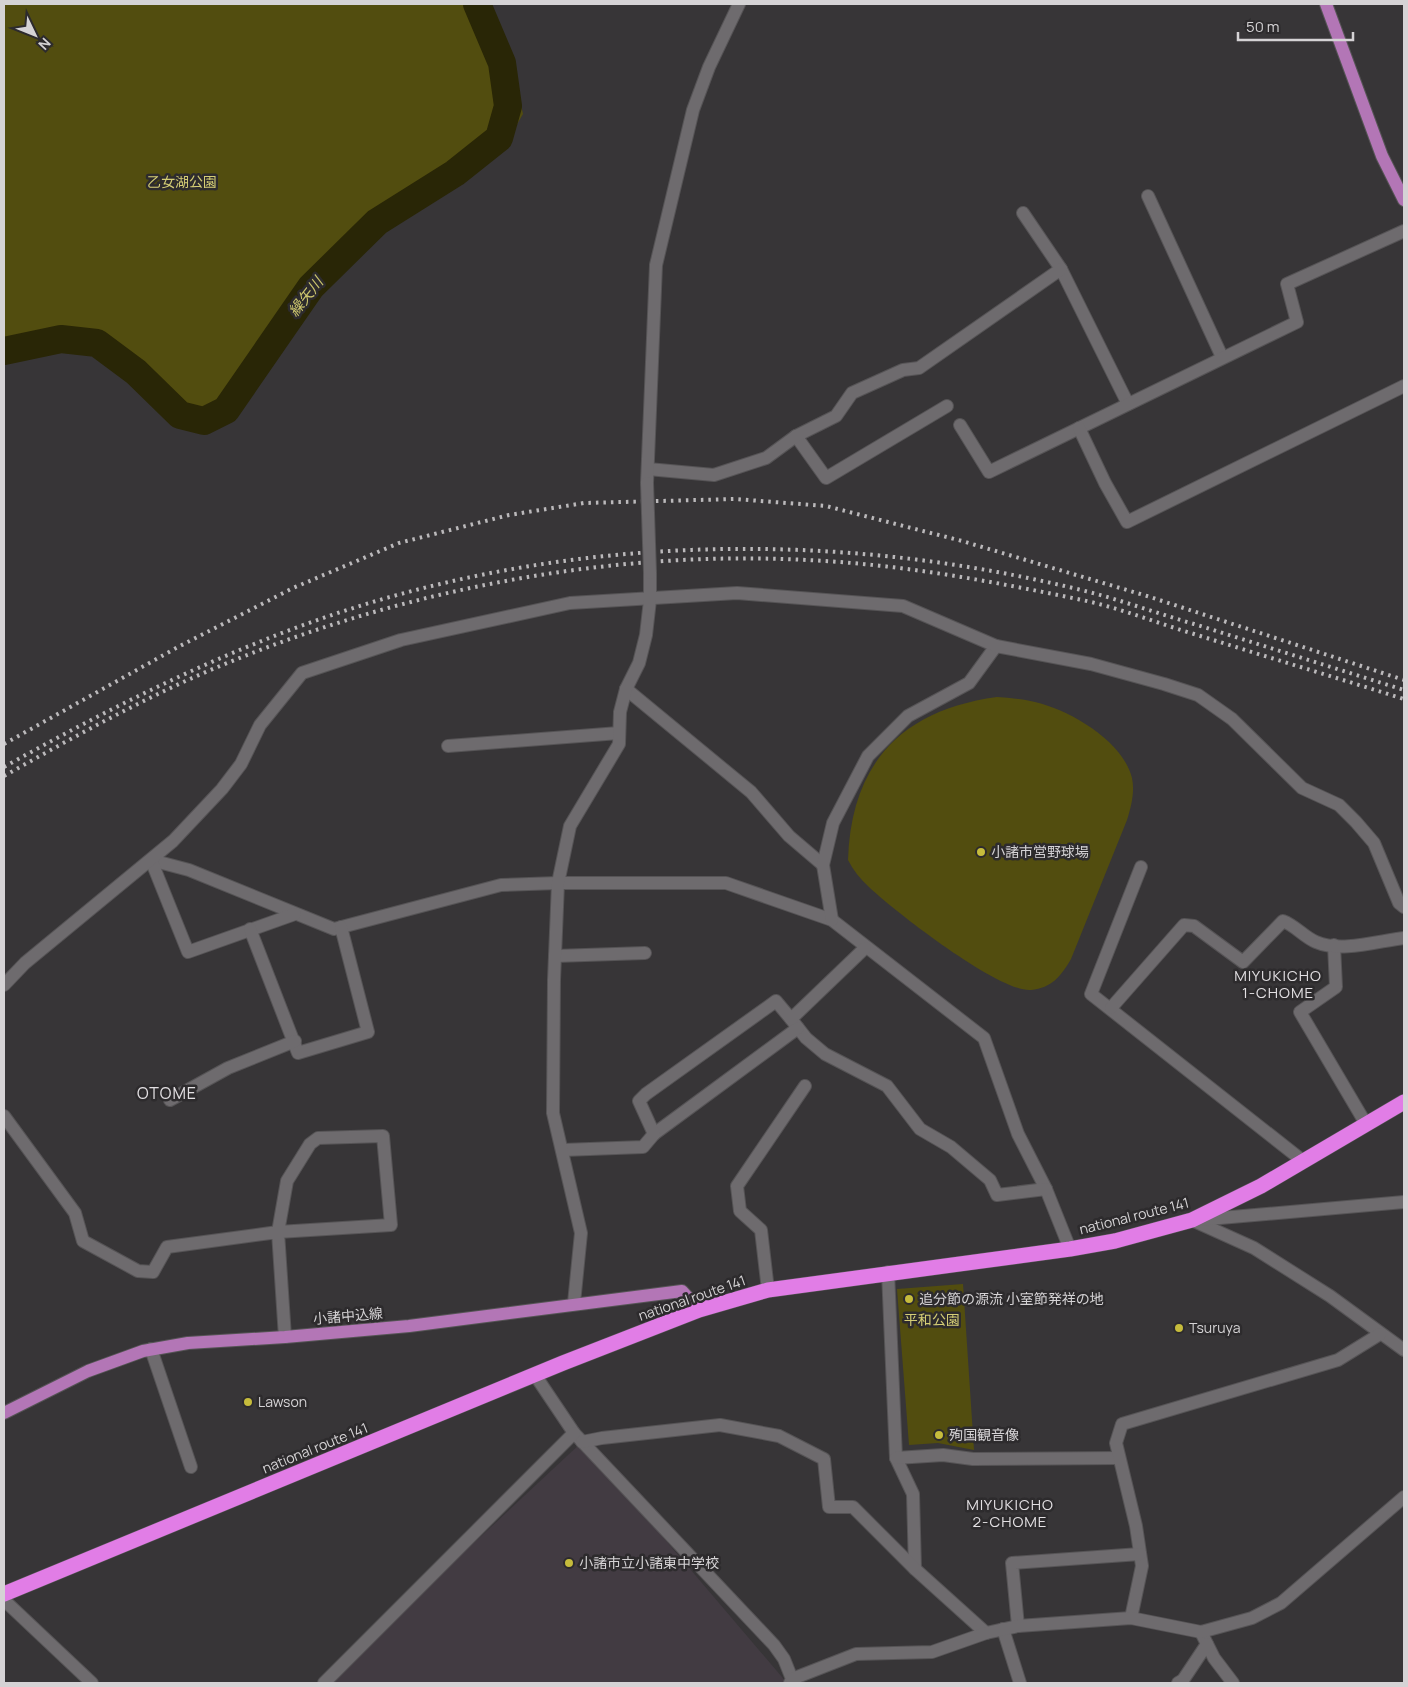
<svg xmlns="http://www.w3.org/2000/svg" width="1408" height="1687" font-family="Manrope,'Noto Sans JP',sans-serif">
	<style>
		.built { fill: #423b42 }
		.green { fill: #524d0f }
		.lines { fill: none; stroke-linecap: round; stroke-linejoin: round }
		.river { stroke: #292606; stroke-width: 28 }
		.minor-casing { stroke: #565456; stroke-width: 14 }
		.major-casing { stroke: #565456; stroke-width: 14 }
		.highway-casing { stroke: #565456; stroke-width: 16 }
		.minor { stroke: #6e6b6e; stroke-width: 12 }
		.major { stroke: #b376b6; stroke-width: 12 }
		.highway { stroke: #e17de6; stroke-width: 15 }
		.rail { stroke: #bbb9bb; stroke-width: 4; stroke-dasharray: 2.5 5; stroke-linecap: butt }
		.minor-bridge-casing { stroke: #565456; stroke-width: 14; stroke-linecap: butt }
		.minor-bridge { stroke: #6e6b6e; stroke-width: 12 }
		.poi-dot { fill: #c6bc3c; stroke: #2d2b2d; stroke-width: 2 }
		.labels { text-anchor: middle; stroke-width: 5; stroke-linejoin: round; paint-order: stroke }
		.park-label { font-size: 14px; fill: #d5ce75; stroke: #2d2b2d }
		.poi-label { font-size: 14px; fill: #d5d3d5; stroke: #2d2b2d; text-anchor: start }
		.street-label { font-size: 14px; fill: #d5d3d5; stroke: #2d2b2d }
		.water-label { font-size: 15px; font-style: italic; fill: #cdc66d; stroke: #2d2b2d }
		.neighbourhood-label { font-size: 15px; letter-spacing: 1px; fill: #e3e0e3; stroke: #2d2b2d }
		.quarter-label { font-size: 16px; letter-spacing: 1px; fill: #e3e0e3; stroke: #2d2b2d }
	</style>
	<rect width="100%" height="100%" fill="#373537"/>
	<!-- built -->
	<path class="built" d="M582,1442L787,1683H324Z"/>
	<!-- green -->
	<g class="green">
		<path d="M4,4H489L512,64L523,114L503,148L376,236L299,317L239,410L212,432L191,427L164,416L123,377L91,352L35,354L4,365Z"/>
		<path d="M997,697C1010,698 1023,699 1035,702C1070,710 1123,741 1132,778C1135,792 1131,807 1127,820L1071,959C1061,976 1052,988 1031,990C1000,993 894,911 869,887C860,879 853,870 848,860C851,764 901,710 997,697Z"/>
		<path d="M963,1284L974,1450L938,1443L909,1445L897,1289Z"/>
	</g>
	<g class="lines">
		<!-- river -->
		<path class="river" d="M4,351L61,339L97,343L136,372L180,415L204,421L226,410L311,287L377,222L455,173L499,138L508,106L502,63L477,4"/>
		<defs>
			<g id="minor">
				<path d="M1148,196L1222,357"/>
				<path d="M1023,213L1061,269L1128,404"/>
				<path d="M960,425L989,472L1297,322L1287,284L1404,231"/>
				<path d="M1079,428L1105,483L1127,522L1404,386"/>
				<path d="M796,436L826,478L947,406"/>
				<path d="M648,469L714,475L766,458L796,436L836,416L852,393L903,370L919,368L1061,269"/>
				<path d="M647,483L656,265L693,110L709,67L739,4"/>
				<path d="M626,689L751,792L789,836L823,865"/>
				<path d="M448,746L619,733"/>
				<path d="M151,860L189,870L334,929L501,885L558,883H726L832,920L984,1038L1018,1134L1046,1189L1070,1249"/>
				<path d="M151,860L188,952L295,914"/>
				<path d="M1141,867L1091,994L1303,1161"/>
				<path d="M832,920L823,865L833,823L868,756L908,716L969,683L996,646"/>
				<path d="M250,929L298,1053L368,1032L341,927"/>
				<path d="M1334,945L1336,987L1300,1012L1366,1124"/>
				<path d="M555,956L645,953"/>
				<path d="M4,985L25,963L173,841L222,789L241,764L260,725L302,673L401,640L570,603L737,593L903,606L996,646L1091,664L1164,684L1198,695L1232,719L1302,788L1339,805L1356,822L1374,843L1399,903L1404,907"/>
				<path d="M1111,1008L1184,925L1194,926L1243,962L1283,921C1296,926 1304,937 1316,942C1341,953 1378,941 1404,938"/>
				<path d="M791,1019L806,1038L825,1054L887,1086L920,1129L951,1147L990,1180L997,1195L1046,1189"/>
				<path d="M170,1100L228,1068L295,1041"/>
				<path d="M4,1116L75,1213L83,1241L138,1271L153,1272L167,1247L278,1232L391,1225L383,1136L318,1138L310,1144L287,1181L278,1232L285,1337"/>
				<path d="M654,1134L798,1028"/>
				<path d="M563,1150L643,1147L654,1134L639,1101L646,1094L776,1001L791,1019L865,948"/>
				<path d="M1192,1220L1254,1248L1330,1296L1404,1350"/>
				<path d="M1197,1220L1404,1202"/>
				<path d="M888,1272L896,1458L913,1494L915,1569"/>
				<path d="M768,1290L761,1230L740,1211L737,1186L805,1086"/>
				<path d="M574,1303L581,1233L553,1113L554,980L558,883L570,826L619,744L620,712L626,689L639,663L646,635L650,600V573"/>
				<path d="M151,1349L191,1467"/>
				<path d="M535,1375L574,1433L774,1645L784,1659L792,1679L790,1683"/>
				<path d="M582,1442L602,1438L720,1425L779,1436L824,1459L829,1507H853L915,1569L986,1633"/>
				<path d="M896,1458L943,1455L973,1459L1119,1458"/>
				<path d="M4,1600L92,1683"/>
				<path d="M1131,1618L1142,1566L1136,1526L1116,1443L1122,1424L1338,1360L1380,1334"/>
				<path d="M1018,1626L1012,1563L1140,1554"/>
				<path d="M1003,1629L1020,1683"/>
				<path d="M1201,1632L1214,1658L1233,1683"/>
				<path d="M792,1679L856,1654L932,1652L986,1633L1018,1626L1131,1618L1201,1632L1252,1618L1281,1603L1404,1497"/>
				<path d="M324,1683L574,1433"/>
				<path d="M1178,1683L1183,1680L1207,1644"/>
			</g>
			<g id="major">
				<path d="M1326,4L1382,156L1404,200"/>
				<path d="M4,1413L88,1371L143,1351L188,1343L285,1337L409,1326L682,1291L699,1310"/>
			</g>
			<path id="highway" d="M4,1594L563,1363L699,1310L768,1290L1070,1249L1115,1241L1192,1220L1261,1186L1404,1102"/>
		</defs>
		<!-- minor casing -->
		<use href="#minor" class="minor-casing"/>
		<!-- major casing -->
		<use href="#major" class="major-casing"/>
		<!-- highway casing -->
		<use href="#highway" class="highway-casing"/>
		<!-- minor -->
		<use href="#minor" class="minor"/>
		<!-- major -->
		<use href="#major" class="major"/>
		<!-- highway -->
		<use href="#highway" class="highway"/>
		<!-- rail -->
		<g class="rail">
			<path d="M4,744L178,647L293,588L399,543L509,515L584,503L735,499L826,506L962,541L1147,596L1404,680"/>
			<path d="M4,767C115,705 229,648 350,609C588,533 848,531 1089,592C1124,601 1159,614 1194,624C1264,646 1334,668 1404,690"/>
			<path d="M4,776C61,744 119,712 179,684C371,596 595,549 806,560C899,564 991,581 1082,600C1120,608 1157,623 1194,634C1264,656 1334,677 1404,699"/>
		</g>
		<defs>
			<path id="minor-bridge" d="M647,483L650,573"/>
		</defs>
		<!-- minor-bridge casing -->
		<use href="#minor-bridge" class="minor-bridge-casing"/>
		<!-- minor-bridge -->
		<use href="#minor-bridge" class="minor-bridge"/>
	</g>
	<!-- markers -->
	<g class="poi-dot">
		<circle cx="981" cy="852" r="5"/>
		<circle cx="909" cy="1299" r="5"/>
		<circle cx="1179" cy="1328" r="5"/>
		<circle cx="248" cy="1402" r="5"/>
		<circle cx="939" cy="1435" r="5"/>
		<circle cx="569" cy="1563" r="5"/>
	</g>
	<g class="labels">
		<!-- park labels -->
		<g class="park-label">
			<text x="182" y="187">乙女湖公園</text>
			<text x="932" y="1325">平和公園</text>
		</g>
		<!-- poi labels -->
		<g class="poi-label">
			<text x="991" y="857">小諸市営野球場</text>
			<text x="919" y="1304">追分節の源流 小室節発祥の地</text>
			<text x="1189" y="1333">Tsuruya</text>
			<text x="258" y="1407">Lawson</text>
			<text x="949" y="1440">殉国観音像</text>
			<text x="579" y="1568">小諸市立小諸東中学校</text>
		</g>
		<!-- street labels -->
		<g class="street-label">
			<text transform="translate(1134 1216) rotate(-14)" y="5">national route 141</text>
			<text transform="translate(692 1298) rotate(-19)" y="5">national route 141</text>
			<text transform="translate(348 1316) rotate(-5)" y="5">小諸中込線</text>
			<text transform="translate(315 1448) rotate(-22)" y="5">national route 141</text>
		</g>
		<!-- water labels -->
		<g class="water-label">
			<text transform="translate(306 297) rotate(-52)" y="5">繰矢川</text>
		</g>
		<!-- neighbourhood labels -->
		<g class="neighbourhood-label">
			<text x="1278" y="981">MIYUKICHO<tspan x="1278" dy="17">1-CHOME</tspan></text>
			<text x="1010" y="1510">MIYUKICHO<tspan x="1010" dy="17">2-CHOME</tspan></text>
		</g>
		<!-- quarter labels -->
		<g class="quarter-label">
			<text x="167" y="1099">OTOME</text>
		</g>
	</g>
	<!-- border -->
	<rect width="1408" height="1687" fill="none" stroke="#d5d3d5" stroke-width="10"/>
	<!-- north arrow -->
	<g transform="translate(35 35) rotate(133)" stroke="#2d2b2d" stroke-width="4" paint-order="stroke">
	<path d="M0-4L9 19L0 12L-9 19Z" fill="#d5d3d5"/>
	<text y="-8" font-size="14" font-weight="bold" text-anchor="middle" fill="#d5d3d5">N</text>
	</g>
	<!-- scale -->
	<path d="M1238 32v8h115v-8" fill="none" stroke="#d5d3d5" stroke-width="2.5"/>
	<text x="1246" y="32" font-size="15" fill="#d5d3d5" stroke="#2d2b2d" stroke-width="4" paint-order="stroke">50 m</text>
</svg>
